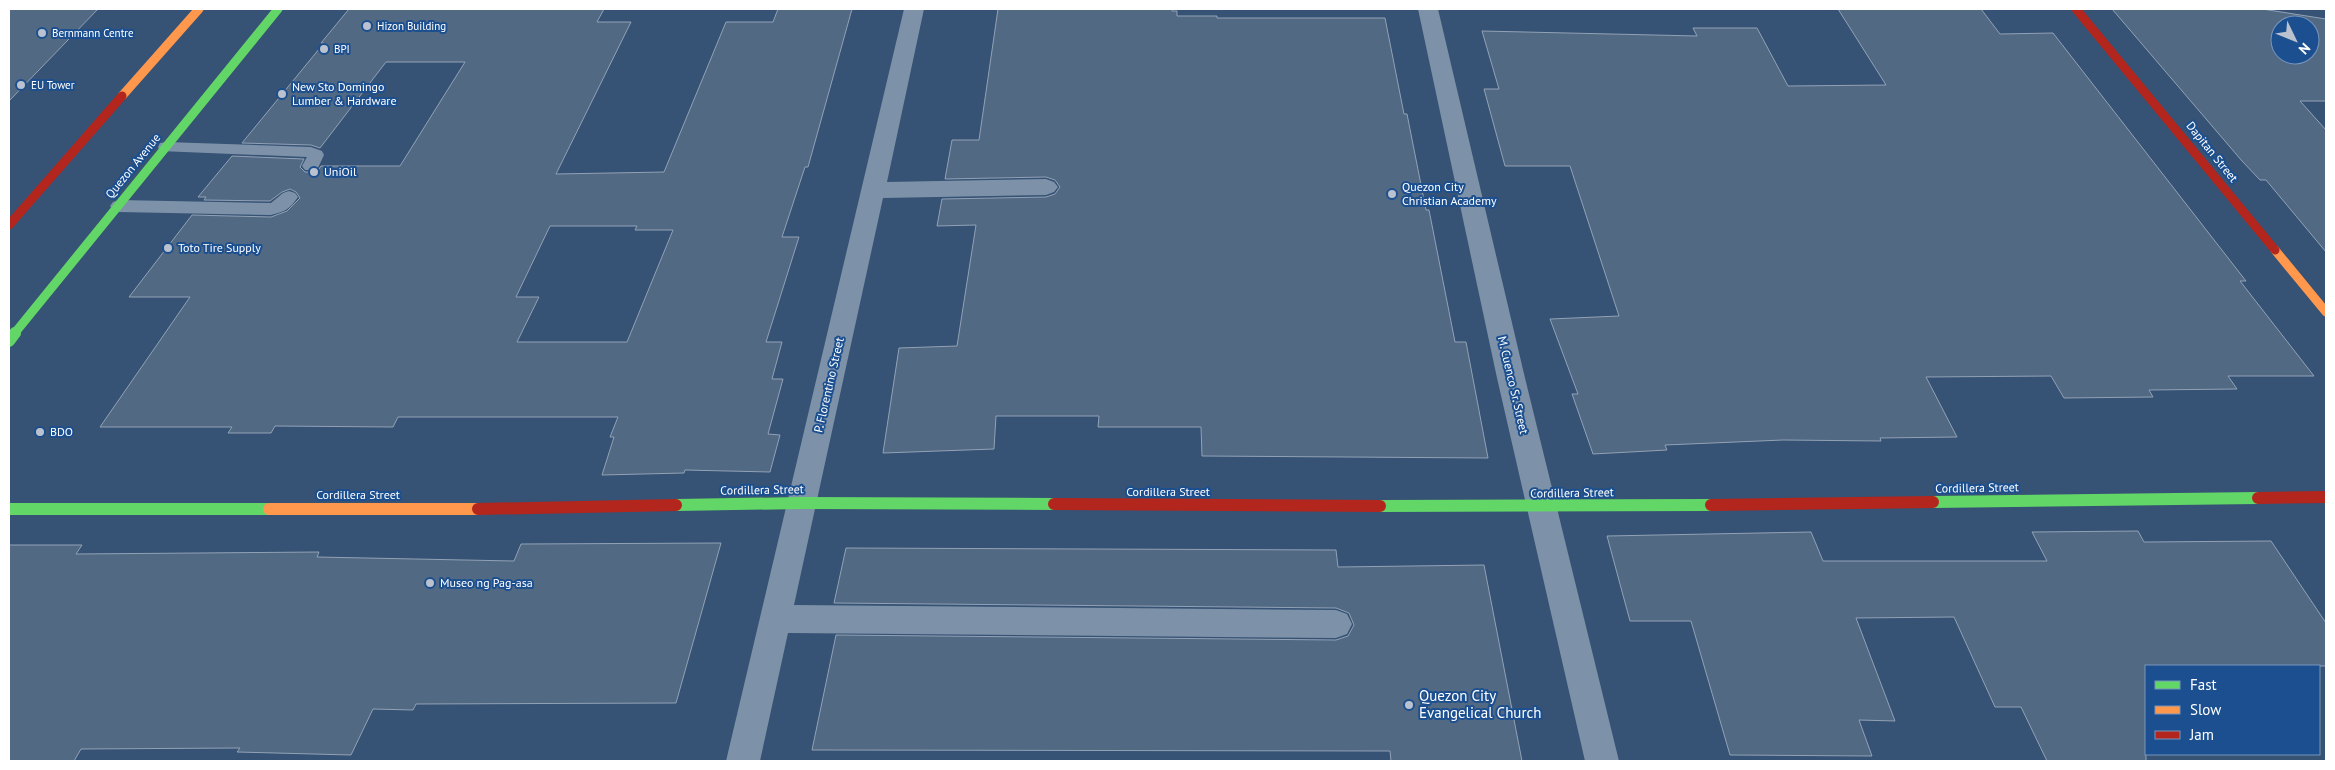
<svg xmlns="http://www.w3.org/2000/svg" width="2335" height="770" font-family="'PT Sans',sans-serif">
	<style>
		.building { fill: #526984; stroke: #92a2b6; fill-rule: evenodd }
		.lines { fill: none; stroke-linecap: round; stroke-linejoin: round }
		.lane { fill: #7d92a8; fill-rule: evenodd }
		.street { fill: #7d92a8; fill-rule: evenodd }
		.fast-far1 { stroke: #63d668; stroke-width: 9 }
		.fast { stroke: #63d668; stroke-width: 12 }
		.slow-far1 { stroke: #ff974d; stroke-width: 9 }
		.slow { stroke: #ff974d; stroke-width: 12 }
		.jam-far1 { stroke: #b3261e; stroke-width: 9 }
		.jam { stroke: #b3261e; stroke-width: 12 }
		.poi-dot { fill: #b9c2ce; stroke: #1b4f8f; stroke-width: 2 }
		.labels { text-anchor: middle; stroke-width: 4; stroke-linejoin: round; paint-order: stroke }
		.far-poi-label { font-size: 11px; fill: #fff; stroke: #1b4f8f; text-anchor: start }
		.poi-label { font-size: 12px; fill: #fff; stroke: #1b4f8f; text-anchor: start }
		.street-label { font-size: 12px; fill: #fff; stroke: #1b4f8f }
		.near-poi-label { font-size: 15px; fill: #fff; stroke: #1b4f8f; text-anchor: start }
	</style>
	<rect width="100%" height="100%" fill="#365274"/>
	<!-- building -->
	<g class="building">
		<path d="M9,9H98L9,101Z"/>
		<path d="M349,9H604L597,22H631L556,174L664,172L726,22H773L778,9H852L808,167H805L782,237H799L766,342H782L772,379H783L768,434L780,435L770,472L685,470L684,473L602,475L614,437H610L618,417H398L393,427L275,426L271,433H228L232,427H100L190,297H129L192,215L271,217L287,211L300,198L296,192L290,189L282,192L270,201L204,200L206,197H198L232,156L304,159L300,167L305,172H317L321,166H400L465,62H386L320,148L311,145L242,143L324,43H321ZM550,226H637L635,230H673L627,342H517L539,297H516Z"/>
		<path d="M998,9H1172V11H1177V16H1217V18H1385L1404,114H1407L1426,210H1429L1455,342H1466L1488,458L1202,456L1201,427H1098L1099,416H996L994,449L883,453L899,348L957,346L976,225L937,226L942,199L1046,197L1055,194L1060,187L1055,180L1046,177L945,179L952,140H979Z"/>
		<path d="M1838,9H1981L2000,34L2053,33L2246,281H2240L2314,376H2228L2237,389L2149,390L2153,397L2064,398L2051,376L1926,377L1957,437L1880,438L1881,441L1783,440L1665,445L1667,450L1593,454L1572,394H1578L1550,319L1619,316L1570,166H1505L1484,89H1499L1482,31L1697,36L1693,28H1757L1788,86L1886,85Z"/>
		<path d="M2112,9H2262L2326,19V101H2300L2326,130V252L2266,180H2260L2242,161ZM2280,25H2310V55H2280Z"/>
		<path d="M2138,531L2144,542L2271,541L2326,623V666H2146V761H2047L2021,707H1995L1954,617L1856,618L1895,721L1859,720L1872,756L1730,755L1691,621H1630L1607,536L1811,532L1823,561H2047L2032,532Z"/>
		<path d="M721,543L676,703L416,704L413,710L373,709L351,755L237,752L240,748L81,749L74,761H9V545H82L76,554L319,552L317,557L514,561L521,544Z"/>
		<path d="M846,548L1336,550L1338,567L1484,565L1522,761H1391L1390,751L812,750L836,635L1336,640L1348,636L1354,625L1349,613L1336,608L834,603Z"/>
	</g>
	<g class="lines">
		<!-- lane -->
		<g class="lane">
			<path d="M166,142L311,147L322,151L324,155L317,170H305L302,166L307,157L160,151L158,147L160,143Z"/>
			<path d="M289,191L295,193L298,197C290,209 284,212 271,215L119,212L113,210L110,206L113,202L119,200L271,203L283,193Z"/>
		</g>
		<!-- street -->
		<g class="street">
			<path d="M904,9H924L887,182L1046,179L1054,182L1058,187L1054,192L1046,195L883,198L794,605L1336,610L1347,614L1352,624L1347,634L1336,638L788,633L760,761H726Z"/>
			<path d="M1418,9H1438L1525,378L1619,761H1585L1497,378Z"/>
		</g>
		<!-- fast-far1 -->
		<path class="fast-far1" d="M14,334L278,9"/>
		<!-- fast -->
		<g class="fast">
			<path d="M9,341L15,333"/>
			<path d="M1933,502L2258,498"/>
			<path d="M676,505L802,503L1054,504"/>
			<path d="M1380,506L1711,505"/>
			<path d="M9,509H269"/>
		</g>
		<!-- slow-far1 -->
		<g class="slow-far1">
			<path d="M122,96L199,9"/>
			<path d="M2275,250L2326,312"/>
		</g>
		<!-- slow -->
		<path class="slow" d="M269,509H478"/>
		<!-- jam-far1 -->
		<g class="jam-far1">
			<path d="M2076,9L2275,250"/>
			<path d="M9,225L122,96"/>
		</g>
		<!-- jam -->
		<g class="jam">
			<path d="M2258,498L2326,497"/>
			<path d="M1054,504L1380,506"/>
			<path d="M1711,505L1933,502"/>
			<path d="M478,509L676,505"/>
		</g>
	</g>
	<!-- markers -->
	<g class="poi-dot">
		<circle cx="367" cy="26" r="5"/>
		<circle cx="42" cy="33" r="5"/>
		<circle cx="324" cy="49" r="5"/>
		<circle cx="21" cy="85" r="5"/>
		<circle cx="282" cy="94" r="5"/>
		<circle cx="314" cy="172" r="5"/>
		<circle cx="1392" cy="194" r="5"/>
		<circle cx="168" cy="248" r="5"/>
		<circle cx="40" cy="432" r="5"/>
		<circle cx="430" cy="583" r="5"/>
		<circle cx="1409" cy="705" r="5"/>
	</g>
	<g class="labels">
		<!-- far-poi labels -->
		<g class="far-poi-label">
			<text x="377" y="30">Hizon Building</text>
			<text x="52" y="37">Bernmann Centre</text>
			<text x="334" y="53">BPI</text>
			<text x="31" y="89">EU Tower</text>
		</g>
		<!-- poi labels -->
		<g class="poi-label">
			<text x="292" y="91">New Sto Domingo<tspan x="292" dy="14">Lumber &amp; Hardware</tspan></text>
			<text x="324" y="176">UniOil</text>
			<text x="1402" y="191">Quezon City<tspan x="1402" dy="14">Christian Academy</tspan></text>
			<text x="178" y="252">Toto Tire Supply</text>
			<text x="50" y="436">BDO</text>
			<text x="440" y="587">Museo ng Pag-asa</text>
		</g>
		<!-- street labels -->
		<g class="street-label">
			<text transform="translate(2212 152) rotate(51)" y="4">Dapitan Street</text>
			<text transform="translate(133 166) rotate(-51)" y="4">Quezon Avenue</text>
			<text transform="translate(829 385) rotate(-77)" y="4">P. Florentino Street</text>
			<text transform="translate(1513 385) rotate(77)" y="4">M. Cuenco Sr. Street</text>
			<text transform="translate(1977 488) rotate(-1)" y="4">Cordillera Street</text>
			<text transform="translate(762 490) rotate(-1)" y="4">Cordillera Street</text>
			<text x="1168" y="496">Cordillera Street</text>
			<text transform="translate(1572 493) rotate(-1)" y="4">Cordillera Street</text>
			<text x="358" y="499">Cordillera Street</text>
		</g>
		<!-- near-poi labels -->
		<g class="near-poi-label">
			<text x="1419" y="701">Quezon City<tspan x="1419" dy="17">Evangelical Church</tspan></text>
		</g>
	</g>
	<!-- border -->
	<rect width="2335" height="770" fill="none" stroke="#ffffff" stroke-width="20"/>
	<!-- legend -->
	<rect x="2145" y="665" width="175" height="90" fill="#1b4f8f" stroke="#7695bc"/>
	<rect x="2155" y="681" width="25" height="8" fill="#63d668" stroke="#7695bc"/>
	<text x="2190" y="690" font-size="15" fill="#ffffff">Fast</text>
	<rect x="2155" y="706" width="25" height="8" fill="#ff974d" stroke="#7695bc"/>
	<text x="2190" y="715" font-size="15" fill="#ffffff">Slow</text>
	<rect x="2155" y="731" width="25" height="8" fill="#b3261e" stroke="#7695bc"/>
	<text x="2190" y="740" font-size="15" fill="#ffffff">Jam</text>
	<!-- north arrow -->
	<g transform="translate(2295 40) rotate(133)"><circle r="24" fill="#1b4f8f" stroke="#7695bc"/>
	<path d="M0-4L9 19L0 12L-9 19Z" fill="#b9c2ce"/>
	<text y="-8" font-size="14" font-weight="bold" text-anchor="middle" fill="#ffffff">N</text>
	</g>
</svg>
